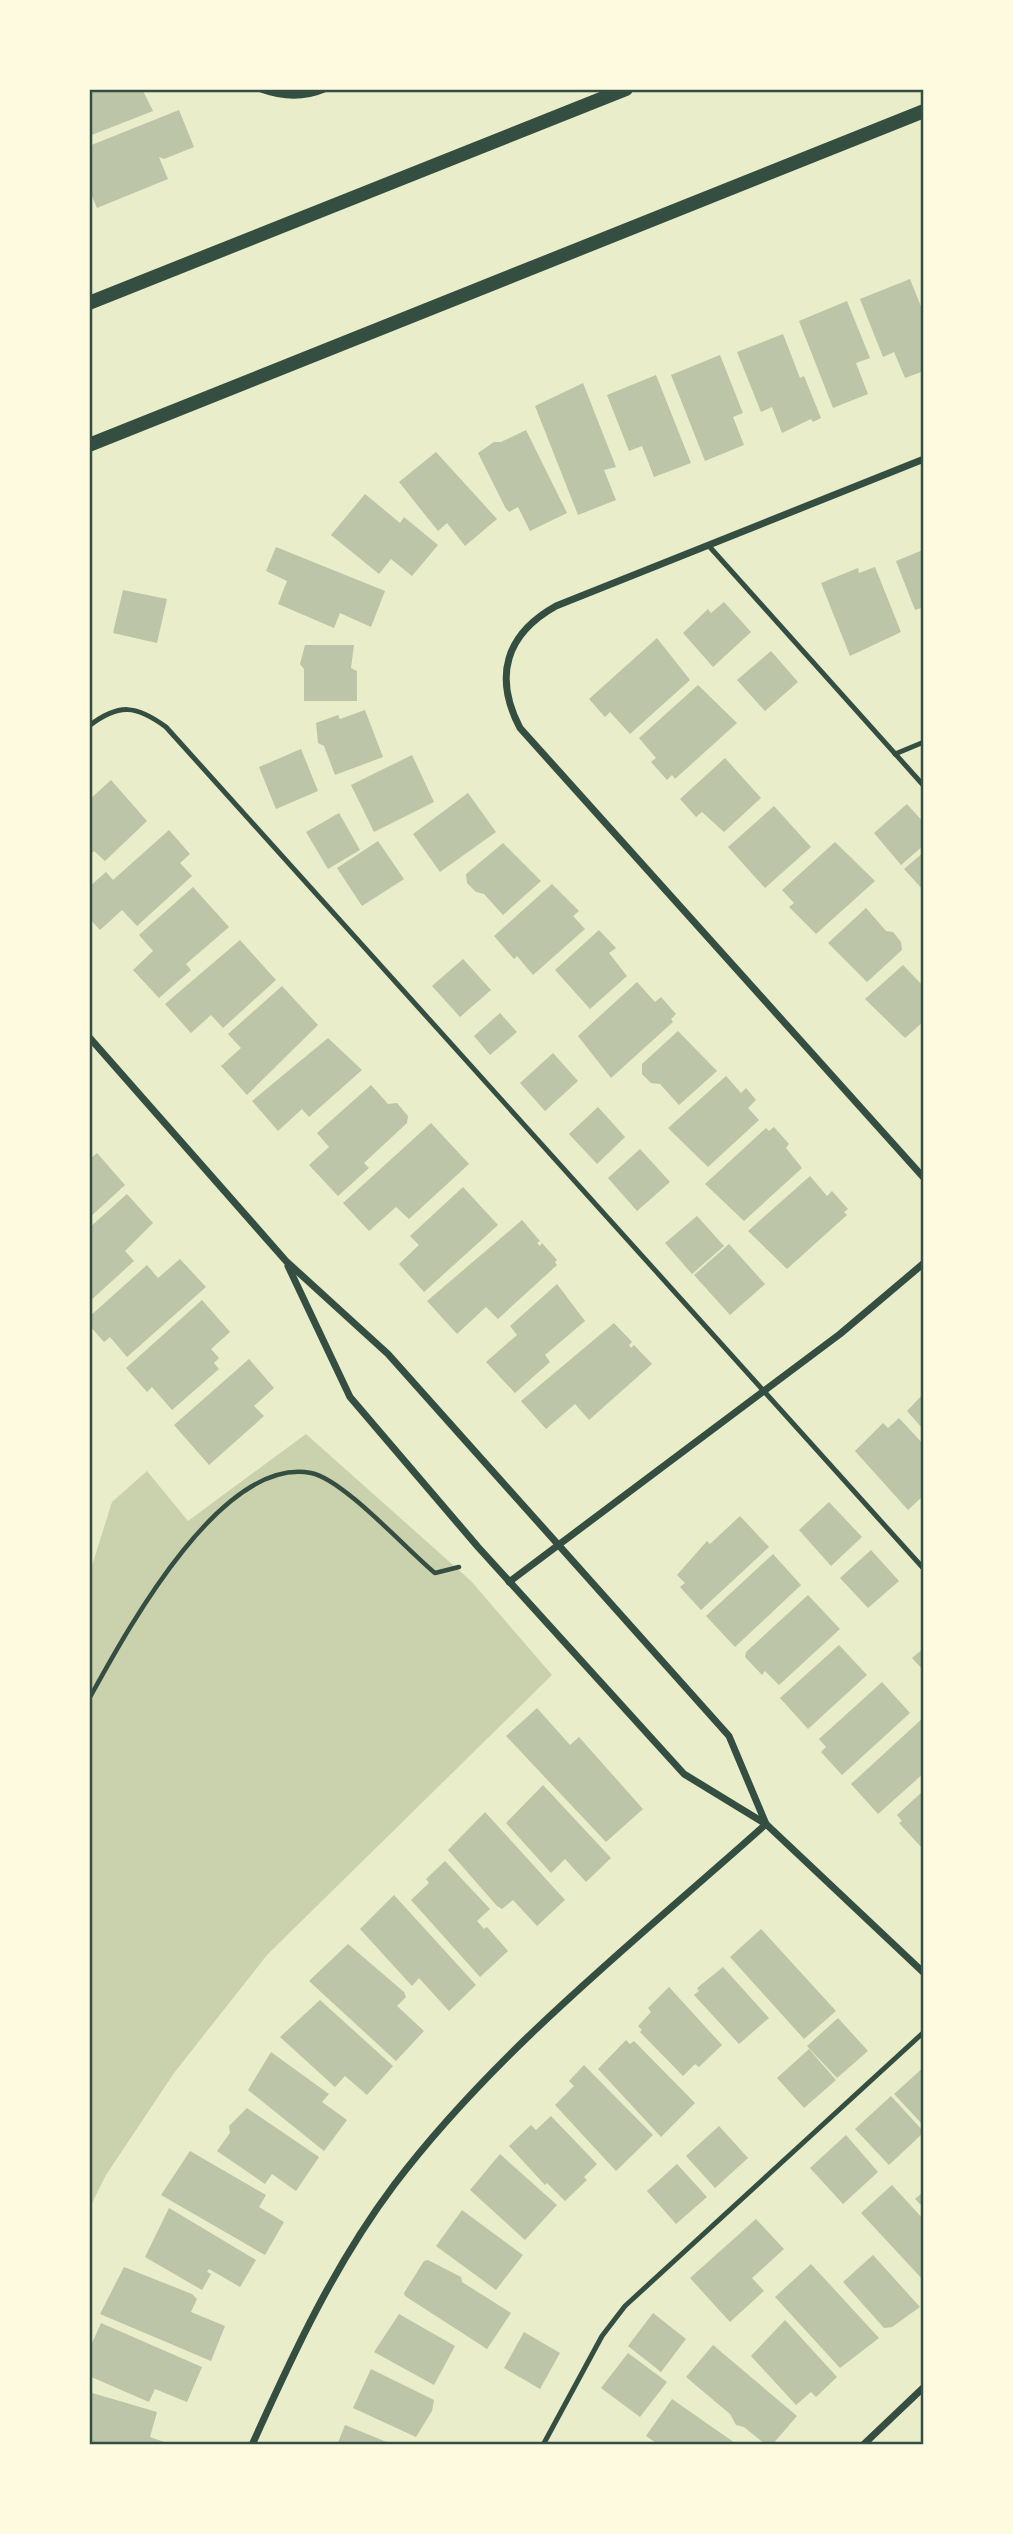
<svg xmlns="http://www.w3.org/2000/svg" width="1013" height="2534" font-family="'Fira Sans Condensed',sans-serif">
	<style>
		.green { fill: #cad2ad }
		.building { fill: #bcc5a7 }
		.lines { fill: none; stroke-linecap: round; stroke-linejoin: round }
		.path { stroke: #344e41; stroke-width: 4.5 }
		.service { stroke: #344e41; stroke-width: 5 }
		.minor { stroke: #344e41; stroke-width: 7 }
		.secondary { stroke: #344e41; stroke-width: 14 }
		.neatline { fill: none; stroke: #344e41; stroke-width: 2.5 }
	</style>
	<rect width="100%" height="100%" fill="#e9edc9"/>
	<!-- green -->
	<path class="green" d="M306,1434L471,1581L552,1675L267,1955L174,2073L106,2175L89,2209V1575L112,1502L147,1471L188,1521Z"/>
	<!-- building -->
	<g class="building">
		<path d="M89,89H142L153,111L89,136Z"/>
		<path d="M179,110L194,147L164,159L159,157L168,179L97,208L89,189V146Z"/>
		<path d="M910,279L924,314V371L905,378L894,352L883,357L860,299Z"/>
		<path d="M847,301L870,358L856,363L868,394L833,408L799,321Z"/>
		<path d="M783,334L800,378L804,376L821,418L813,422L811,419L782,433L772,407L761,412L737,352Z"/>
		<path d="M720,355L743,413L733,417L744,445L705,461L671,375Z"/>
		<path d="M656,375L691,463L654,477L642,446L629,451L607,395Z"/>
		<path d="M583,383L616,467L604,470L616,500L578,515L535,406Z"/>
		<path d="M526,430L567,513L530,531L518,507L509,512L505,507L478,453L494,442H501Z"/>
		<path d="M436,452L497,519L465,546L447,523L438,531L399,482Z"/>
		<path d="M365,494L400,523L404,517L438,545L412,576L391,559L379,574L331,535Z"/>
		<path d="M276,547L385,591L371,627L340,613L334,628L278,604L287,581L266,571Z"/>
		<path d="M923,550L924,607L915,610L896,561Z"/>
		<path d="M875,567L901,632L850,656L821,583L858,568L859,573Z"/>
		<path d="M123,590L167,599L157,643L113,633Z"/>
		<path d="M724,602L751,632L713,667L683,633L708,609L711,613Z"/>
		<path d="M657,638L690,680L630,734L610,712L605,717L589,699Z"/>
		<path d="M305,645H354L351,668L357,671V701H304V669L300,664Z"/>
		<path d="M771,651L798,682L765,711L737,680Z"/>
		<path d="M698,685L737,723L675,779L672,775L667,780L651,762L656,758L639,738Z"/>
		<path d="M365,710L383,757L335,775L324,746L318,743L316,723L338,715L340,719Z"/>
		<path d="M301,749L318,791L276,809L259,767Z"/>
		<path d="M412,755L434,802L374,832L351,785Z"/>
		<path d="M725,758L761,798L724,832L702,812L696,817L680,799Z"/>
		<path d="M111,780L147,821L105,861L94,851L89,856V800Z"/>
		<path d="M468,793L496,832L440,872L413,834Z"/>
		<path d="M907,804L924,823V845L901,865L874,833Z"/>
		<path d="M774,806L811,847L765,888L728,847Z"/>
		<path d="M339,813L360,850L328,869L306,832Z"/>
		<path d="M169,830L190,854L180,863L192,876L137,926L122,910L100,930L89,918V887L106,872L113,880Z"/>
		<path d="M378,841L404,879L362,906L337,868Z"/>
		<path d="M835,842L875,881L816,934L789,907L794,903L782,890Z"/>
		<path d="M503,843L541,881L503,915L484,894L476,892L467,883L466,874Z"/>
		<path d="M924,852V891L904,869Z"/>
		<path d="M552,884L579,911L573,916L585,929L533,975L517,956L514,959L494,936Z"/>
		<path d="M193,887L229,927L186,964L191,970L159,998L133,970L153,951L139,935Z"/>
		<path d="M866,908L886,931L893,932L901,942L902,950L867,982L828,943Z"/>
		<path d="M599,930L616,948L609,953L627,976L590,1009L555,970Z"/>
		<path d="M240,940L276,980L223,1028L211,1015L191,1033L165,1004Z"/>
		<path d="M463,959L491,990L460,1017L432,986Z"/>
		<path d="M903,965L924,987V1021L905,1038L865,999Z"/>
		<path d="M637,982L655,1002L661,997L676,1014L671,1019L673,1022L611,1078L578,1036Z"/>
		<path d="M282,986L318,1025L247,1095L221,1066L241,1048L228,1034Z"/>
		<path d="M500,1013L517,1032L490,1055L474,1036Z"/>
		<path d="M678,1031L717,1071L679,1105L660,1084L651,1083L642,1074V1064Z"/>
		<path d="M328,1038L362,1070L309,1117L302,1109L278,1131L252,1101Z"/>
		<path d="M553,1053L578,1081L545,1111L520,1083Z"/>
		<path d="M726,1076L741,1093L746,1088L756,1100L748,1108L759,1120L708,1167L668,1128Z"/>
		<path d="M371,1085L388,1104L397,1103L408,1116L407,1123L364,1163L369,1168L338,1196L309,1165L329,1147L317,1133Z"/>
		<path d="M598,1107L625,1137L597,1164L569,1134Z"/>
		<path d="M431,1123L469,1164L409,1219L396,1207L369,1231L343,1203Z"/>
		<path d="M774,1127L789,1144L786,1148L802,1168L744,1221L705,1184L766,1128L769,1131Z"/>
		<path d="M640,1149L670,1182L637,1211L608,1178Z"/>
		<path d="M97,1153L125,1185L89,1218V1160Z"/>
		<path d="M810,1176L827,1196L832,1191L848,1209L844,1212L847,1215L787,1269L748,1231Z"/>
		<path d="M463,1187L498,1225L424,1292L399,1264L419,1245L410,1236Z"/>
		<path d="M127,1194L153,1223L125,1251L134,1261L89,1302V1228Z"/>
		<path d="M697,1216L724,1246L692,1274L665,1243Z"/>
		<path d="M522,1220L540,1241L537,1243L540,1246L542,1243L557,1260L555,1262L557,1265L498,1319L486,1307L457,1334L427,1301Z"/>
		<path d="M729,1244L765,1284L730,1315L694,1275Z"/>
		<path d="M180,1259L206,1287L127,1357L110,1337L104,1342L89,1325V1317L147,1265L158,1278Z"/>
		<path d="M557,1284L585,1321L545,1355L550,1362L515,1393L486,1362L517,1335L510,1326Z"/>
		<path d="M202,1300L230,1332L211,1349L219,1358L214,1363L219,1369L172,1410L152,1387L147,1392L126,1368Z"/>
		<path d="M614,1323L632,1342L629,1345L631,1348L634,1345L652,1364L589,1420L575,1404L546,1429L521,1401Z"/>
		<path d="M249,1359L274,1388L254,1406L264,1416L209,1465L174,1425Z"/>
		<path d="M924,1393V1430L907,1411Z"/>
		<path d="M899,1418L924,1445V1495L908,1510L855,1451L883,1423L888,1428Z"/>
		<path d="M829,1502L862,1537L831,1566L799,1530Z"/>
		<path d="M740,1516L769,1547L701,1610L680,1587L685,1583L677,1575L707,1541L710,1544Z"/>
		<path d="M871,1550L899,1581L868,1608L840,1578Z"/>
		<path d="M773,1554L801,1585L735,1647L706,1616Z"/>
		<path d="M808,1595L840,1629L779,1685L765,1671L762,1675L745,1657L746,1652Z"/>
		<path d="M839,1645L867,1675L808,1729L780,1698Z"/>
		<path d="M924,1648V1671L912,1658Z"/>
		<path d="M882,1682L910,1713L842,1775L821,1752L826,1747L819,1739Z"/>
		<path d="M537,1708L570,1745L579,1737L643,1809L606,1842L506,1736Z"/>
		<path d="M924,1717V1773L878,1814L851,1784Z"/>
		<path d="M543,1785L611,1858L586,1882L565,1859L551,1873L506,1823Z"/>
		<path d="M924,1790V1846L922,1848L899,1823L902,1821L897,1815Z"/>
		<path d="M485,1812L565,1900L537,1926L513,1900L502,1909L497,1906L448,1850Z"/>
		<path d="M445,1861L490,1909L477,1921L484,1929L487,1927L508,1951L480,1977L411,1900L429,1883L426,1879Z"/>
		<path d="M394,1895L476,1985L449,2011L419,1978L412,1986L360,1929Z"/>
		<path d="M761,1929L836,2011L804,2039L730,1957Z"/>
		<path d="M348,1944L404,1992L406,1997L397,2006L424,2031L396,2061L309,1981Z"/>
		<path d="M723,1967L769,2018L739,2044L694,1995L699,1991L697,1988Z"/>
		<path d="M669,1987L722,2045L699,2067L695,2064L683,2076L640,2032L642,2030L638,2026L651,2012L648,2008Z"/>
		<path d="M320,2000L393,2066L367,2095L345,2076L335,2087L280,2037Z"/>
		<path d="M838,2018L868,2051L837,2078L807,2046Z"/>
		<path d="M626,2040L630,2044L634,2041L695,2103L661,2137L598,2069Z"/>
		<path d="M809,2049L836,2080L804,2108L777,2078Z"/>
		<path d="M271,2052L329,2094L322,2102L347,2120L324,2151L248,2090Z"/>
		<path d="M584,2065L653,2135L616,2171L555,2105L574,2086L569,2081Z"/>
		<path d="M924,2067V2126L894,2094Z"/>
		<path d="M891,2096L924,2132L889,2165L855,2129Z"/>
		<path d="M247,2108L319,2157L296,2191L272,2174L265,2184L217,2151L230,2133L229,2126Z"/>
		<path d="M551,2116L597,2164L584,2177L587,2180L565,2201L547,2183L545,2185L509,2146L531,2125L536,2130Z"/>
		<path d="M719,2126L748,2158L715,2188L686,2156Z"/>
		<path d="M846,2135L878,2172L843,2204L810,2168Z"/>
		<path d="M190,2151L266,2195L259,2207L284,2222L265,2255L161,2195Z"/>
		<path d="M500,2154L557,2205L525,2240L470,2190Z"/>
		<path d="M677,2164L707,2197L676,2224L647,2191Z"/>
		<path d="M892,2185L924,2220V2281L861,2213Z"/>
		<path d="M924,2191V2208L915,2199Z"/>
		<path d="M169,2208L256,2260L240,2287L209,2269L207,2272L211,2274L202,2290L145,2257Z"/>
		<path d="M462,2210L523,2255L496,2290L436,2246Z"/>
		<path d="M756,2219L784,2249L752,2278L764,2291L730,2322L690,2278Z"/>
		<path d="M873,2255L920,2307L892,2327L884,2328L843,2282Z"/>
		<path d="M428,2260L461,2277L462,2282L511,2313L487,2349L405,2296L404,2293L424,2261Z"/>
		<path d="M811,2264L879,2338L840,2368L775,2297Z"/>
		<path d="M124,2267L192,2294L197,2299L191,2312L225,2326L211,2361L100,2314Z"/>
		<path d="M653,2313L686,2339L661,2372L628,2346Z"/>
		<path d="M399,2314L455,2346L434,2385L374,2352Z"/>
		<path d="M785,2320L837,2377L816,2397L811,2392L796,2405L751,2356Z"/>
		<path d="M101,2323L202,2367L187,2402L155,2389L149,2402L89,2376V2350Z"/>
		<path d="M524,2332L560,2353L540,2389L504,2368Z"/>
		<path d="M713,2345L797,2416L772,2445H766L744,2427L736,2425L730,2414L686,2377Z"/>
		<path d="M628,2353L667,2382L640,2417L601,2388Z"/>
		<path d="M371,2369L434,2400L432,2411L416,2437L353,2408Z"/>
		<path d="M89,2392L157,2412L150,2437L173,2445H89Z"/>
		<path d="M672,2399L712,2427L738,2445H659L646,2436Z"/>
		<path d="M345,2425L394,2445H337Z"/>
	</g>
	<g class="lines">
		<!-- path -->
		<g class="path">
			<path d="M89,1699C125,1634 220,1456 311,1473C343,1479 407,1550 435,1573L459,1567"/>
			<path d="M89,2037V2115"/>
		</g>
		<!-- service -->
		<g class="service">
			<path d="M708,545L924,786"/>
			<path d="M89,726C119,703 136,705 166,727L924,1569"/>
			<path d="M895,754L924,742"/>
			<path d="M543,2445L602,2336L625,2306L924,2032"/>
		</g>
		<!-- minor -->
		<g class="minor">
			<path d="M261,89C283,97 303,98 324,89"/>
			<path d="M924,459L556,606C506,634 493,676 520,728L924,1178"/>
			<path d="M89,1037L286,1261L388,1354L729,1736L766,1824"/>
			<path d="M288,1266L350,1397L478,1547L684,1774L766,1824L924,1973"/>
			<path d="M509,1582L840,1334L924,1263"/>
			<path d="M252,2445C293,2354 334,2265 394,2185C496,2050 640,1937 766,1824"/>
			<path d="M863,2445L924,2387"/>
		</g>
		<!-- secondary -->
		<g class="secondary">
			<path d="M89,303L626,89"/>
			<path d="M89,445L924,111"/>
		</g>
	</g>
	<!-- border -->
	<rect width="1013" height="2534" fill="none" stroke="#fefae0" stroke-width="182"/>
	<rect x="91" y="91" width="831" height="2352" class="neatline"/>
</svg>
